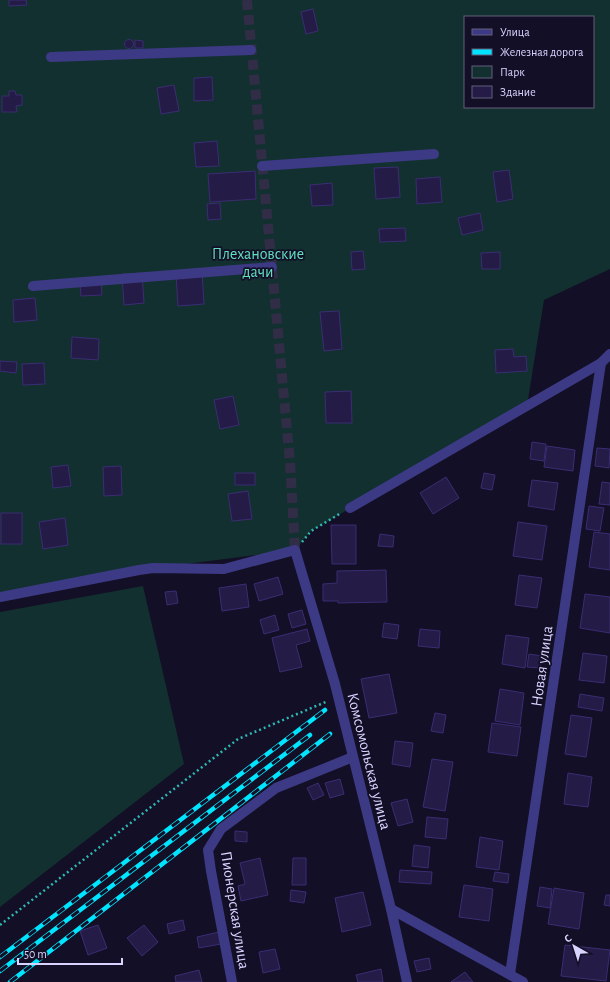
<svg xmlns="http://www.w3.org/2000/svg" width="610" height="982" font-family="'Alegreya Sans',sans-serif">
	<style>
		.green { fill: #12302f; fill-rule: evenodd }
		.building { fill: #241b47; stroke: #3b2d73 }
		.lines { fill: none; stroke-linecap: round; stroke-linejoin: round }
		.street-tunnel { stroke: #312d47; stroke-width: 10; stroke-dasharray: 10 5; stroke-linecap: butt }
		.path { stroke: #2fb8b0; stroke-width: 2.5; stroke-dasharray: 2 3; stroke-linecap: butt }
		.street { stroke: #3d3a85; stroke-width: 10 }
		.rail-casing { stroke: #00e5ff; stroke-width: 4.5 }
		.rail { stroke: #130f26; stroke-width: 3; stroke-dasharray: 9; stroke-linecap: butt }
		.labels { text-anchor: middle; stroke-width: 3.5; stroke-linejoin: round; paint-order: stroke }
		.park-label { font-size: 16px; fill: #5fe0c0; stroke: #130f26 }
		.street-label { font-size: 16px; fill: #d9d4ff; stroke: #130f26 }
	</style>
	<rect width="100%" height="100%" fill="#130f26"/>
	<!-- green -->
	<g class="green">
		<path d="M0,0H610V269L544,300L527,406L311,531L295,550L139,570L0,597ZM465,17H593V107H465Z"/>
		<path d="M143,586L184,764L0,907V612Z"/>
	</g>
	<!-- building -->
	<g class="building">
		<path d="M9,0H26L27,5L9,6Z"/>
		<path d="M313,9L318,31L306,34L301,12Z"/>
		<circle cx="129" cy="44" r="4.5"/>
		<path d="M135,40L143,41V48H135Z"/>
		<path d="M212,77L213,100L194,101V78Z"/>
		<path d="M174,85L179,111L161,114L157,88Z"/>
		<path d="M9,91H15L16,95H22V105L16,106L17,112H2V96H9Z"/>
		<path d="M217,141L219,166L196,167L194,143Z"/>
		<path d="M398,167L400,197L376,199L374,168Z"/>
		<path d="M509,170L513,199L497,202L493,172Z"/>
		<path d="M255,171L256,199L210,202L208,174Z"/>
		<path d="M440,177L442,202L417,204L416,179Z"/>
		<path d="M332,183L333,205L312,206L310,185Z"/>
		<path d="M220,203L221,219L208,220L207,204Z"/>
		<path d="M480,213L483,230L462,235L458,218Z"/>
		<path d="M405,228L406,241L380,242L379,229Z"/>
		<path d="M363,251L365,269L352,270L351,252Z"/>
		<path d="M500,252V269H482L481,253Z"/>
		<path d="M202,272L204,304L178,306L176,274Z"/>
		<path d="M142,273L144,303L124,305L122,274Z"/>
		<path d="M101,282L102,295L81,296L80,284Z"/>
		<path d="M35,298L37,320L14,322L13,300Z"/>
		<path d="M339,311L342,349L324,351L320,312Z"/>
		<path d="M72,337L99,339L98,360L71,358Z"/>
		<path d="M513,349L514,357L526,356L527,371L496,373L495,350Z"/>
		<path d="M0,361L17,362L16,373L0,371Z"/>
		<path d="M44,363L45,384L23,385L22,364Z"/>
		<path d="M351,391L352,423H326L325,392Z"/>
		<path d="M233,396L239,425L220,429L214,400Z"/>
		<path d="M532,442L546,444L544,461L530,459Z"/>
		<path d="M547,446L575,450L573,471L544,467Z"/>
		<path d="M597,448L610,449L609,468L595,466Z"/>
		<path d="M68,465L71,486L53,488L51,467Z"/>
		<path d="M121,466L122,495L104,496L103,467Z"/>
		<rect x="235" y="473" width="20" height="12"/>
		<path d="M484,473L495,475L492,490L481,488Z"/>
		<path d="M446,477L459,498L433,514L420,493Z"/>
		<path d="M532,480L558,483L554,510L528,506Z"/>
		<path d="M602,482L610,483V505L599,504Z"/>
		<path d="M248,491L252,519L232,521L228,494Z"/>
		<path d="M589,506L604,508L600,531L586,529Z"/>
		<rect x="1" y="513" width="21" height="31"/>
		<path d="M65,518L68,545L43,549L39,522Z"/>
		<path d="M518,522L547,526L542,560L513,556Z"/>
		<path d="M331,525H356V564H332Z"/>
		<path d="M594,532L610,534V570L589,567Z"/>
		<path d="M380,534L394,536L393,547L378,546Z"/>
		<path d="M386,570L387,602L338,603V601H323V584L337,583V571Z"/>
		<path d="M519,575L542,578L537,608L515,605Z"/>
		<path d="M278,577L283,594L259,601L254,584Z"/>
		<path d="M246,584L249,607L222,611L219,588Z"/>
		<path d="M176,591L178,603L167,605L165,592Z"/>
		<path d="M585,594L610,597V633L580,628Z"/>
		<path d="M302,610L306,624L292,628L288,614Z"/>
		<path d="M275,615L279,630L264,634L260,620Z"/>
		<path d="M384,623L399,625L397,639L382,637Z"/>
		<path d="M307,629L310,641L296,645L302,667L280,672L272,638Z"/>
		<path d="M420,629L440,631L439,648L418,646Z"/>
		<path d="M506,635L529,638L525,668L502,664Z"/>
		<path d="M583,653L607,656L604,683L579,680Z"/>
		<path d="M529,654L542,656L540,668L527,667Z"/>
		<path d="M389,674L397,713L369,718L361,679Z"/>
		<path d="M500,689L524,693L520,725L495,721Z"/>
		<path d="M580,694L604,698L602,711L578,707Z"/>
		<path d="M435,713L446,715L443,733L431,731Z"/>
		<path d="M571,715L592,718L586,757L565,754Z"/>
		<path d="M492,723L521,727L517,756L488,752Z"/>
		<path d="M395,741L413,743L410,767L392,764Z"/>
		<path d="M432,759L453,762L445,811L423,807Z"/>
		<path d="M568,773L592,777L588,807L564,804Z"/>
		<path d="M340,779L344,794L330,798L325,783Z"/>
		<path d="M318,783L324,795L313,800L307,788Z"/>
		<path d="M407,799L413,822L398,826L391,803Z"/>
		<path d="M427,817L448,819L446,839L425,837Z"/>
		<path d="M235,831L247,832V842L235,841Z"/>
		<path d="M480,837L503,841L499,870L476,867Z"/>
		<path d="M414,845L430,847L428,868L412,866Z"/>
		<path d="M260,858L268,895L241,901L238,886L245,884L240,863Z"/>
		<path d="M293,858H306V885H292Z"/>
		<path d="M400,870L432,872L431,884L399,882Z"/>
		<path d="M495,872L509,874L508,883L493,881Z"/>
		<path d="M464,885L493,889L489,921L459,917Z"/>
		<path d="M540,887L552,889L550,908L537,906Z"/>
		<path d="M554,888L584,893L579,929L548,924Z"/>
		<path d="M291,890L306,892L304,903L290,901Z"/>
		<path d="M363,892L371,925L342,932L335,898Z"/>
		<path d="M606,895H610V906L604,905Z"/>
		<path d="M183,920L185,930L169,934L167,924Z"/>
		<path d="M98,925L107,948L88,955L80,931Z"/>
		<path d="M144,925L158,942L142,956L127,938Z"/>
		<path d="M219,932L221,944L199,948L197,937Z"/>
		<path d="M565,945L610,950L606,981L561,976Z"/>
		<path d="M275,949L280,969L263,973L259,952Z"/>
		<path d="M429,958L431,969L417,972L414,961Z"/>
		<path d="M381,969L383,982H358L356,975Z"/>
		<path d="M199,970L202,982H176L175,976Z"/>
		<path d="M465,972L473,982H451Z"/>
	</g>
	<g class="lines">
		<!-- street-tunnel -->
		<path class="street-tunnel" d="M247,0L290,462L295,550"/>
		<!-- path -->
		<g class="path">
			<path d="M302,542L311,531L341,513"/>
			<path d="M0,925L238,739L328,701"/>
		</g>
		<!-- street -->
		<g class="street">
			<path d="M51,57L251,50"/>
			<path d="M262,166L434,154"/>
			<path d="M33,286L272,267"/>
			<path d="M350,508L601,363L610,354"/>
			<path d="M0,597L139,570L153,568L224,569L295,550L335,684L391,909L407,982"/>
			<path d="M391,909L523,982"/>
			<path d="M510,974L601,363"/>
			<path d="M232,982L211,871L208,850L221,829L276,788L353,757"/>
		</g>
		<defs>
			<g id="rail">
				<path d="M0,957L325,710"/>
				<path d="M0,971L310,735"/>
				<path d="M10,982L330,734"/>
			</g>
		</defs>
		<!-- rail casing -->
		<use href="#rail" class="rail-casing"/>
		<!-- rail -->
		<use href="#rail" class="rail"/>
	</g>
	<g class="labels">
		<!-- park labels -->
		<g class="park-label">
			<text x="258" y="259">Плехановские<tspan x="258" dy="18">дачи</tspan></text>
		</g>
		<!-- street labels -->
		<g class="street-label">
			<text transform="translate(541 666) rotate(-82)" y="6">Новая улица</text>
			<text transform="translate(370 761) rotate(76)" y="6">Комсомольская улица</text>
			<text transform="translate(236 910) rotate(81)" y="6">Пионерская улица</text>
		</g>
	</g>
	<!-- legend -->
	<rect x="464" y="16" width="130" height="92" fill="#130f26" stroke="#625e7d"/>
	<rect x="472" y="29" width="20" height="6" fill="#3d3a85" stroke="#625e7d"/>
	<text x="500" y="36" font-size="12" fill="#d9d4ff">Улица</text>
	<rect x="472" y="49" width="20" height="6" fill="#00e5ff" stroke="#625e7d"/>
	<text x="500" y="56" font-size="12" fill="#d9d4ff">Железная дорога</text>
	<rect x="472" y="66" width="20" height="12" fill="#12302f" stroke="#625e7d"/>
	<text x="500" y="76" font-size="12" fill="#d9d4ff">Парк</text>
	<rect x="472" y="86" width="20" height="12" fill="#241b47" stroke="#625e7d"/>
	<text x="500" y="96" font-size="12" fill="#d9d4ff">Здание</text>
	<!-- north arrow -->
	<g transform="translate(574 946) rotate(321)" stroke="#130f26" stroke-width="3" paint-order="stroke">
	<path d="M0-3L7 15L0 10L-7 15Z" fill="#d9d4ff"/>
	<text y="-6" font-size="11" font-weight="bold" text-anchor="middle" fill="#d9d4ff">С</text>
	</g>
	<!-- scale -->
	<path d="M18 958v6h104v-6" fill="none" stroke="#d9d4ff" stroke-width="2"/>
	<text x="24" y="958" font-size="12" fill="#d9d4ff" stroke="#130f26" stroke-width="3" paint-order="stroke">50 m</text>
</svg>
